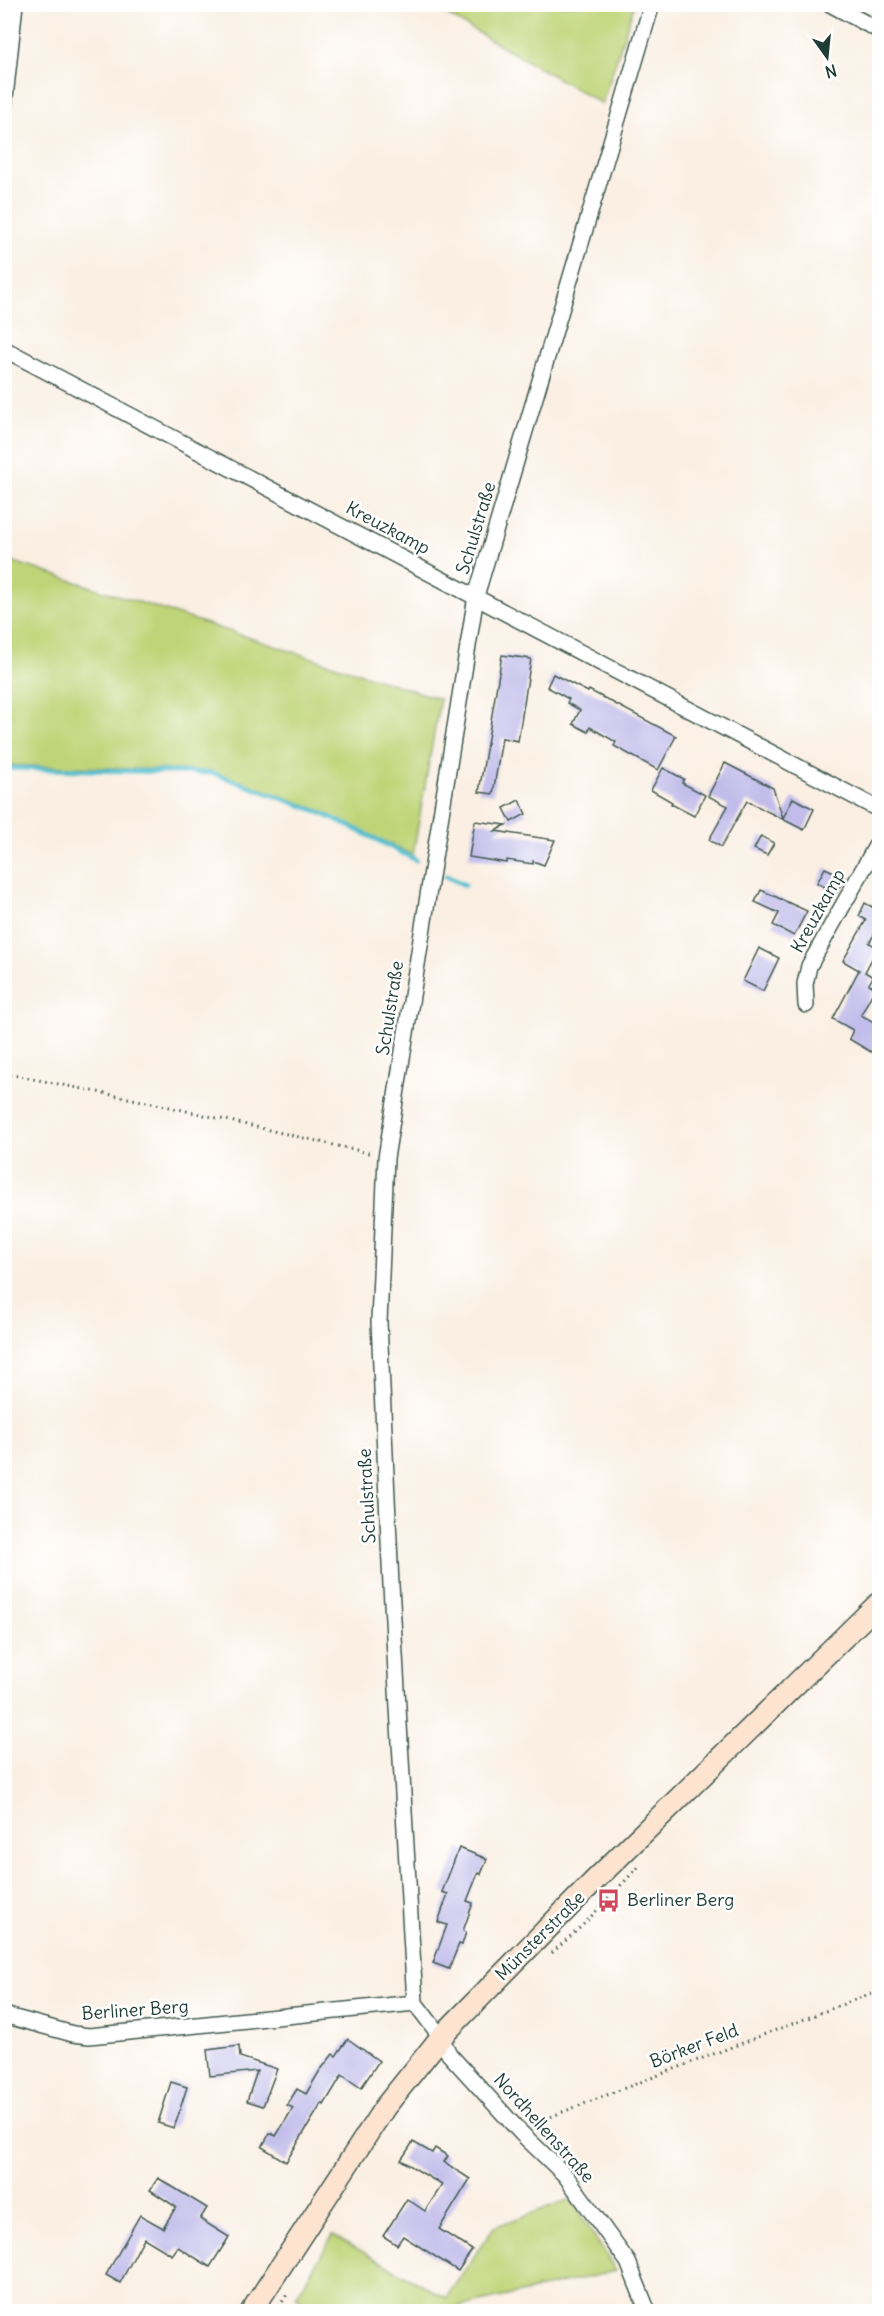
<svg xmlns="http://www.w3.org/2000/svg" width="884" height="2316" font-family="Delius,sans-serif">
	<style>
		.green { fill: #bfd477; stroke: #6f8856; stroke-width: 1.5 }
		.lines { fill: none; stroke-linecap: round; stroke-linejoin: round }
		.stream { stroke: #55c0d0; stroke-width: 5 }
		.building { fill: #c1bcea }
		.minor-casing { stroke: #40584e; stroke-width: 18 }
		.secondary-casing { stroke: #40584e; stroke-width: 24 }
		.path { stroke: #40584e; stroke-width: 3; stroke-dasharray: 1.5 4.5; stroke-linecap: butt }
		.minor { stroke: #fff; stroke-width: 15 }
		.secondary { stroke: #fde4d1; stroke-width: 21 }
		.labels { text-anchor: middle; stroke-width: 5; stroke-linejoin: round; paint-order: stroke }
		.street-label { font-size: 18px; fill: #1f3d34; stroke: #fff }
		.poi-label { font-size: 18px; fill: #1f3d34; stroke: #fff; text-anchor: start }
	</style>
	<rect width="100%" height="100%" fill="#fff"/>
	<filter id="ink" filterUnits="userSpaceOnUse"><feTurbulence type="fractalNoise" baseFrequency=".0167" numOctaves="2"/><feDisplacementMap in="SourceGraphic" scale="12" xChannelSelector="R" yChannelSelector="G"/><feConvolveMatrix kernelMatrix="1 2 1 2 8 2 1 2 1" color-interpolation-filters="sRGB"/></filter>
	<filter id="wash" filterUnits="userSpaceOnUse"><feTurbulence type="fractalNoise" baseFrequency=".008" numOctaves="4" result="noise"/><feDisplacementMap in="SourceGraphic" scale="24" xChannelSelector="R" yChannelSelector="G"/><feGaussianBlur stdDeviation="1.35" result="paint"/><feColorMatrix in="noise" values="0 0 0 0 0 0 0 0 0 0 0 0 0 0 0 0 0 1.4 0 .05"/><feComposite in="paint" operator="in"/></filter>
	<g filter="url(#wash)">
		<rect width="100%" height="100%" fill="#faefe2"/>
		<!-- green -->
		<g class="green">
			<path d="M430,5H634L602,104Z"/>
			<path d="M5,559L440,699L413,855L317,809L212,771L5,765Z"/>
			<path d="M571,2199L616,2271L454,2308L453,2311H320L296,2297L333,2235L446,2298L494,2227Z"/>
		</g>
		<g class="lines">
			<!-- stream -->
			<g class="stream">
				<path d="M4,768L213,773L314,810L360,831L416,860"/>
				<path d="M446,876L465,885"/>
			</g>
		</g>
		<g id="blocks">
			<!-- building -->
			<g class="building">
				<path d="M502,655L531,659L518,741L502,738L493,794L479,792Z"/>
				<path d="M553,674L588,692L589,690L676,736L658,770L614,746L616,742L590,727L588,732L573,724L580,710L567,703L569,699L547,687Z"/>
				<path d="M725,763L773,788L783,818L793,798L814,809L804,830L747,801L721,847L709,840L728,806L708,796Z"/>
				<path d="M663,768L684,779L682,783L705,795L694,816L671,804L672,802L651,790Z"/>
				<path d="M519,800L526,814L511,822L504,808Z"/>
				<path d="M475,821L506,825L495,831L555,840L544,865L533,861V864L507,860V863L469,857Z"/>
				<path d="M761,836L774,843L767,855L754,849Z"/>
				<path d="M825,868L845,877L836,893L817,883Z"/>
				<path d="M761,890L807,911L794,936L773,925L779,913L755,902Z"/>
				<path d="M879,894V927L869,943L878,947L865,972L873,977L869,984L875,988L861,1015L879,1025V1050L871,1052L849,1039L853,1030L833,1019L859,970L843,961L866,920L859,916L865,903L872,907Z"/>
				<path d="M759,948L779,958L763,991L743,981Z"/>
				<path d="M459,1848L487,1859L481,1874L478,1873L467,1901L473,1903L463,1931L466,1932L462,1945L459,1944L449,1969L433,1963L447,1925L438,1922L448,1894L442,1892Z"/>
				<path d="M348,2039L379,2061L361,2088L342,2075L324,2105L322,2103L286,2162L262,2147L270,2133L276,2136L293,2108L287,2105L297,2089L306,2094L319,2072L333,2054L336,2056Z"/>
				<path d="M239,2046L240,2057L277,2069L263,2106L247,2101L257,2071L210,2076L207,2050Z"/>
				<path d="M171,2082L187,2087L174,2128L158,2123Z"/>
				<path d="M413,2142L432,2153L435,2148L448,2156L444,2162L470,2179L439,2229L472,2250L458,2271L403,2236L397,2245L383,2236L407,2199L425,2211L442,2185L401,2160Z"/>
				<path d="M158,2178L207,2208L200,2219L229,2237L210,2267L178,2247L172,2255L144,2238L120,2283L106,2275L140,2215L163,2228L176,2207L150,2190Z"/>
			</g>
		</g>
	</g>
	<g filter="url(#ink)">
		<use href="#blocks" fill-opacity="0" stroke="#40584e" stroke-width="1.5"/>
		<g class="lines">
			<defs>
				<g id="minor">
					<path d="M830,4L880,31"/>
					<path d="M4,107L15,4"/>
					<path d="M4,349L880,810"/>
					<path d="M806,1005L805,984L809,966L880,839"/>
					<path d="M4,2015L73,2034L89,2036L415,2003"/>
					<path d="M648,2312L628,2262L565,2175L521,2133L449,2054L441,2037L415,2003L391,1585L379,1322L386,1158L476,596L652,4"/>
				</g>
				<path id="secondary" d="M251,2312L385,2107L441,2037L594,1881L880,1602"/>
			</defs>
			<!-- minor casing -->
			<use href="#minor" class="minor-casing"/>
			<!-- secondary casing -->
			<use href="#secondary" class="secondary-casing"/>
			<!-- path -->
			<g class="path">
				<path d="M4,1073L152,1103L373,1154"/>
				<path d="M552,1953L585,1923L641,1864"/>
				<path d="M534,2123L880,1990"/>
				<path d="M276,2312L288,2293"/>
			</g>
			<!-- minor -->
			<use href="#minor" class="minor"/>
			<!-- secondary -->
			<use href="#secondary" class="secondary"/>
		</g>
	</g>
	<!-- icons -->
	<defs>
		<symbol id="bus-bare" viewBox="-9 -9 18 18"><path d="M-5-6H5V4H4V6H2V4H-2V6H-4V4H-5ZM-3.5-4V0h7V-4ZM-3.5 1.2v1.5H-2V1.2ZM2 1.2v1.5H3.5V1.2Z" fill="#d1495b" stroke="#fff" stroke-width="2.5" paint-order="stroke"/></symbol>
	</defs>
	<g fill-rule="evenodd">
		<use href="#bus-bare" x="592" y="1884" width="33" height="33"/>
	</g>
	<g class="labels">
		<!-- street labels -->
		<g class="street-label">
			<text transform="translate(388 528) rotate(28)" y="6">Kreuzkamp</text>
			<text transform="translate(476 528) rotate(-73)" y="6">Schulstraße</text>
			<text transform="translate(818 911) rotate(-61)" y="6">Kreuzkamp</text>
			<text transform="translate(390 1008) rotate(-81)" y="6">Schulstraße</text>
			<text transform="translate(367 1496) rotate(-93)" y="6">Schulstraße</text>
			<text transform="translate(540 1936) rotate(-45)" y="6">Münsterstraße</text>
			<text transform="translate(135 2010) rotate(-4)" y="6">Berliner Berg</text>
			<text transform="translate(694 2046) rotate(-21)" y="6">Börker Feld</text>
			<text transform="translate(544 2128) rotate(48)" y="6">Nordhellenstraße</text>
		</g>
		<!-- poi labels -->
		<g class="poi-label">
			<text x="627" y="1906">Berliner Berg</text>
		</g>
	</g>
	<!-- margin -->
	<rect width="884" height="2316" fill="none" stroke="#fff" stroke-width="24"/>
	<!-- north arrow -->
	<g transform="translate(827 57) rotate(165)" stroke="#ffffff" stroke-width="4.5" paint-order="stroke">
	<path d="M0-4.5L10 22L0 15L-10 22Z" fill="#1f3d34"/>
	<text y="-9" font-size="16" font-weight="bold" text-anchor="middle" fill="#1f3d34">N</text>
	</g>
</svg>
